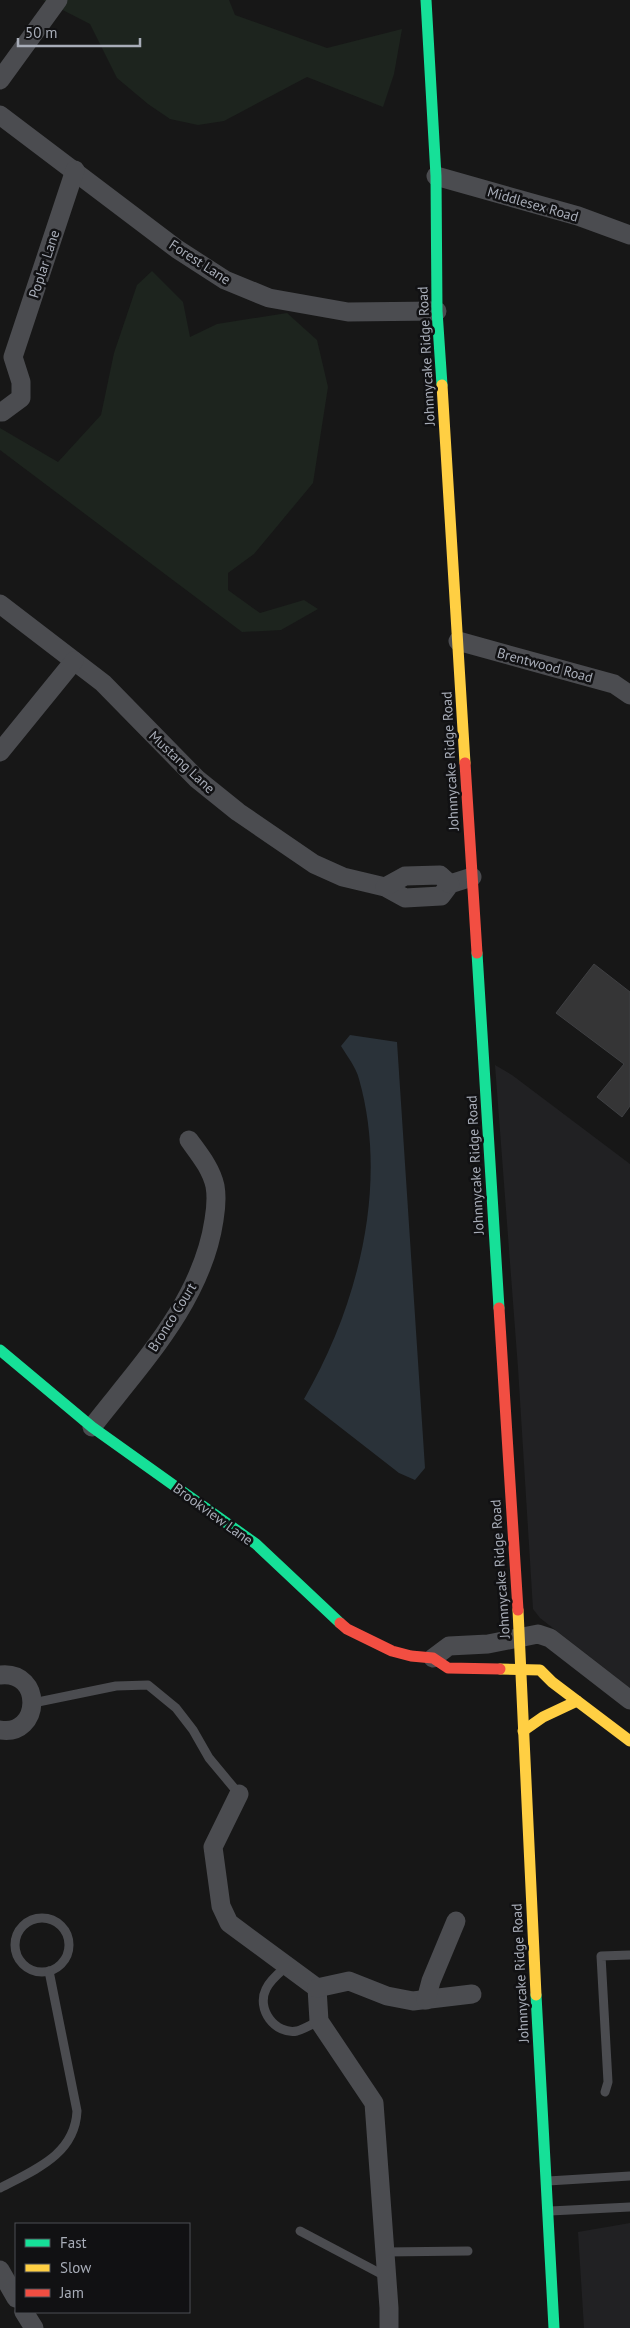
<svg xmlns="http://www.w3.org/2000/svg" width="630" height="2328" font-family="'PT Sans',sans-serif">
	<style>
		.built { fill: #212123 }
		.green { fill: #1d241e }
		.water { fill: #2a3239 }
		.building { fill: #353536; stroke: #3f4043 }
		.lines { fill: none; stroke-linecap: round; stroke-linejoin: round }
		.lane { stroke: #4b4c50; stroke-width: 9 }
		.street { stroke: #4b4c50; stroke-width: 19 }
		.fast { stroke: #16e098; stroke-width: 11 }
		.slow { stroke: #ffcf43; stroke-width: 11 }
		.jam { stroke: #f24e42; stroke-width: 11 }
		.labels { text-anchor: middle; stroke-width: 5; stroke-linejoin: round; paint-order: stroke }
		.street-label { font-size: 14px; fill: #a8adb8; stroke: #111113 }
	</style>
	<rect width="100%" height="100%" fill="#171717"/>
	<!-- built -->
	<g class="built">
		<path d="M495,1065L512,1075L630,1164V1688L540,1618L533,1609L518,1368Z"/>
		<path d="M630,2223V2328H584L578,2232Z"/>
	</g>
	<!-- green -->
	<g class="green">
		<path d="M43,0H229L235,15L327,48L402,29L394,74L383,107L307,77L224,121L198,125L170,119L148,104L117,78L90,24Z"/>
		<path d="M152,271L183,302L190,337L217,324L287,313L317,340L328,387L313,483L254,554L228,573V590L260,613L304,600L318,609L281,630L242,632L0,450V428L58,462L101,415L114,353L137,285Z"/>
	</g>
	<!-- water -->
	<path class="water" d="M350,1035L397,1042L425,1468L415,1480L399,1473L304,1399C358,1306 389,1185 359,1079C356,1067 347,1056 341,1046Z"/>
	<!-- building -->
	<path class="building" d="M594,964L630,992V1106L622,1117L597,1097L624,1064L556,1013Z"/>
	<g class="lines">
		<!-- lane -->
		<g class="lane">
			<path d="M33,1703L116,1686L148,1685L176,1708L193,1730L209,1758L239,1794"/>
			<circle cx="42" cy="1945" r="27"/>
			<path d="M287,1966C279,1973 270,1980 266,1989C256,2009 275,2035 297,2031C304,2029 312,2024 319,2021"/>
			<path d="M605,2092L608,2082L601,1956L630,1955"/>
			<path d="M548,2181L630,2176"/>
			<path d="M0,2188C34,2170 75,2155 77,2111L49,1971"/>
			<path d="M550,2211L630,2207"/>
			<path d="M300,2231L387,2277"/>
			<path d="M385,2252L468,2251"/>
		</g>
		<!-- street -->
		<g class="street">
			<path d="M0,80L58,0"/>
			<path d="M0,115L177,249L225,280L269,298L348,312L437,311"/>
			<path d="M436,176L578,216L630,235"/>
			<path d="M0,412H2L21,398V382L13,357L75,170"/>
			<path d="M0,604L103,683L197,779L238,812L314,864L343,877L385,887L405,898L441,896L450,884L472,877"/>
			<path d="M458,641L614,684L630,695"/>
			<path d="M0,752L74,661"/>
			<path d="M385,887L405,876L440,875L450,884"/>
			<path d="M92,1427C141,1364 202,1301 214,1220C216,1208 217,1197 215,1186C211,1168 199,1154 189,1140"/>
			<path d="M433,1658L449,1646L488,1644L538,1634L550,1638L630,1700"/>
			<path d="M0,1675C44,1670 41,1737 0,1730"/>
			<path d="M239,1794L213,1847L221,1906L229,1923L317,1988L319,2021L374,2103L389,2308V2328"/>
			<path d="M317,1988L349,1981L387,1996L413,2001L472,1994"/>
			<path d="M426,2000L431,1981L456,1921"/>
			<path d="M0,2270L16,2298"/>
			<path d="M24,2312L34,2328"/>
		</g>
		<!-- fast -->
		<g class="fast">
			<path d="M426,0L436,176L437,311L442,385"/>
			<path d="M477,953L499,1308"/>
			<path d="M0,1350L92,1427L256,1544L340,1623"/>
			<path d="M536,1995L554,2328"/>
		</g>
		<!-- slow -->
		<g class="slow">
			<path d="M442,385L465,763"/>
			<path d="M518,1610L536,1995"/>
			<path d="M500,1669L540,1670L552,1682L630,1741"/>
			<path d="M523,1731L543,1717L577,1701"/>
		</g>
		<!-- jam -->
		<g class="jam">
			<path d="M465,763L477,953"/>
			<path d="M499,1308L518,1610"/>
			<path d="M340,1623L347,1629L392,1651L411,1656L433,1658L448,1668L500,1669"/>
		</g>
	</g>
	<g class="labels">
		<!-- street labels -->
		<g class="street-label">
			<text transform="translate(533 204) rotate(16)" y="5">Middlesex Road</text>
			<text transform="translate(200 262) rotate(33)" y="5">Forest Lane</text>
			<text transform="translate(44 264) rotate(-72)" y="5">Poplar Lane</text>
			<text transform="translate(426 356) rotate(-93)" y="5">Johnnycake Ridge Road</text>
			<text transform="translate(545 665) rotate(15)" y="5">Brentwood Road</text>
			<text transform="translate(450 761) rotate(-93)" y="5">Johnnycake Ridge Road</text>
			<text transform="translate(182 762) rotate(43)" y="5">Mustang Lane</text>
			<text transform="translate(475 1165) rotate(-93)" y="5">Johnnycake Ridge Road</text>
			<text transform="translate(172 1317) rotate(-58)" y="5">Bronco Court</text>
			<text transform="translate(213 1514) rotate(36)" y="5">Brookview Lane</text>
			<text transform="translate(500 1569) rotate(-94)" y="5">Johnnycake Ridge Road</text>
			<text transform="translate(520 1973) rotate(-93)" y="5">Johnnycake Ridge Road</text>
		</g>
	</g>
	<!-- legend -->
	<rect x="15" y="2223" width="175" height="90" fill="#111113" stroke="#4d4f55"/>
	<rect x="25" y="2239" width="25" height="8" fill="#16e098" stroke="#4d4f55"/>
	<text x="60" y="2248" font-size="15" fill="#a8adb8">Fast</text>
	<rect x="25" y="2264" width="25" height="8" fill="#ffcf43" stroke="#4d4f55"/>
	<text x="60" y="2273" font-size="15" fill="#a8adb8">Slow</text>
	<rect x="25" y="2289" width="25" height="8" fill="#f24e42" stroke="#4d4f55"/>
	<text x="60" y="2298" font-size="15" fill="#a8adb8">Jam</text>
	<!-- scale -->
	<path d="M18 38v8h122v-8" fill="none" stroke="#a8adb8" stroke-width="2.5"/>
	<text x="25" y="38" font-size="15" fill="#a8adb8" stroke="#111113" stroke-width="4" paint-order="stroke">50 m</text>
</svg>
